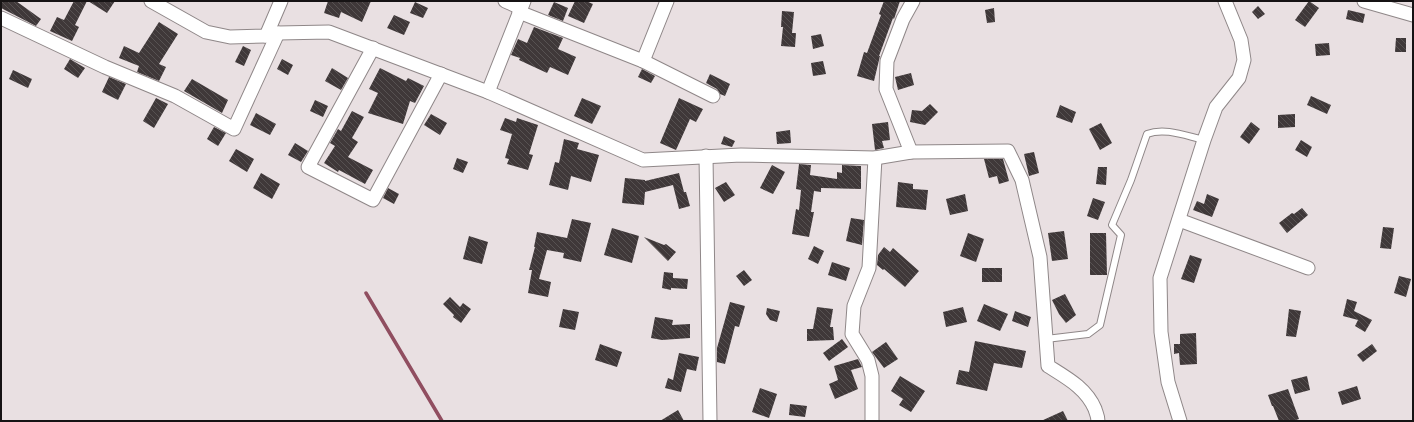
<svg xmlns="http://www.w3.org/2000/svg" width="1414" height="422" font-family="'IBM Plex Sans',sans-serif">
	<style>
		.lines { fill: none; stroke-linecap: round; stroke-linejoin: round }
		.stream { stroke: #904e60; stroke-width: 3.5 }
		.building { fill: url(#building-back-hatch) }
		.lane-casing { stroke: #8f8788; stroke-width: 8 }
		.street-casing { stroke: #8f8788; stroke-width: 15 }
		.lane { stroke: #fff; stroke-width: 6 }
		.street { stroke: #fff; stroke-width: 13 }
	</style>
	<defs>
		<pattern id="building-back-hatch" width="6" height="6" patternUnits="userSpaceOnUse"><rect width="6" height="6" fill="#3f3839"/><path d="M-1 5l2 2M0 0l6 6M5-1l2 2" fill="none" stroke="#575252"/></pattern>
	</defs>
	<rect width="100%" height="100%" fill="#e9e0e2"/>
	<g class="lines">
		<!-- stream -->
		<path class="stream" d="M366,293L442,421"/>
	</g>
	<!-- building -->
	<g class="building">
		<path d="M1,1H16L41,19L36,26L1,8Z"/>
		<path d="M74,1H87L75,25L79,27L72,41L50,31L57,17L64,20Z"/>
		<path d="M88,1H115L107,13Z"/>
		<path d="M328,1H371L362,22L341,12L339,18L324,13Z"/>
		<path d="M575,1H586L593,4L584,23L568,16Z"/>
		<path d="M884,1H900L894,19L893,18L879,56H880L874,81L857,76L864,52L867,53L881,15L879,14Z"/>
		<path d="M1309,1L1319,8L1305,27L1295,20Z"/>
		<path d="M415,2L428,8L423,18L410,13Z"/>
		<path d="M554,2L568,8L563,21L548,15Z"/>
		<path d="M1258,6L1265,14L1258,19L1252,12Z"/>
		<path d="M994,8L995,22L987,23L985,10Z"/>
		<path d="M1348,10L1365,14L1363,23L1346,19Z"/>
		<path d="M782,11L794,12L792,33H796L795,47L781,46L783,27H781Z"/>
		<path d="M394,15L410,22L404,35L387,28Z"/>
		<path d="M159,22L178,34L159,64L166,67L159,81L137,72L139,66L119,58L124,46L139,53Z"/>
		<path d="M534,27L563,38L558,49L576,57L568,75L550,67L547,73L519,60L520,58L511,55L518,39L527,43Z"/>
		<path d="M821,34L824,46L813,49L811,36Z"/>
		<path d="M1396,38H1406V52H1395Z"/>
		<path d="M1329,43L1330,55L1316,56L1315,44Z"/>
		<path d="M243,46L251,50L244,66L235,62Z"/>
		<path d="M70,59L85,68L78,78L64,69Z"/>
		<path d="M282,59L293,65L288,75L277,69Z"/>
		<path d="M823,61L826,74L813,76L811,63Z"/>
		<path d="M332,68L348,78L341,90L325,81Z"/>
		<path d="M380,68L406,81L408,78L424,86L415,103L410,101L403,124L368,113L378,93L369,89Z"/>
		<path d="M642,69L655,76L651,83L638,77Z"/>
		<path d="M13,70L32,79L28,88L9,79Z"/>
		<path d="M911,73L914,85L898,90L895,77Z"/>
		<path d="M710,74L730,84L725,96L720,94L717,89L706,83Z"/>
		<path d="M109,77L126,84L118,100L102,92Z"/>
		<path d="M192,79L228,100L222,113L184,91Z"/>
		<path d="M1311,96L1331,105L1327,114L1307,105Z"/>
		<path d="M156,98L168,104L154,128L143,121Z"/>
		<path d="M582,98L601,106L592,124L574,116Z"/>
		<path d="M679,98L703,109L696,122L690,119L676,150L660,143Z"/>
		<path d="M315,100L328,106L323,117L310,111Z"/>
		<path d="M930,104L938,112L925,125L910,122L912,110L922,111Z"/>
		<path d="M1060,105L1076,112L1072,123L1056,117Z"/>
		<path d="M352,111L364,117L352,138L358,142L348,157L373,170L365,184L339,170L338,172L324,163L335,146L330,143L338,129L341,131Z"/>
		<path d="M256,113L276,124L270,135L250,125Z"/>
		<path d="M431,114L447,123L440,135L424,125Z"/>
		<path d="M1295,114V127L1278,128V115Z"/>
		<path d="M505,118L516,122L517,118L538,125L529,154L533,155L528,170L507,164L509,159L505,158L512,134L500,130Z"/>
		<path d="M888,122L890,140L882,141L884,148L875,150L872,124Z"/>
		<path d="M1251,122L1260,129L1249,144L1240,137Z"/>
		<path d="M1101,123L1112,143L1100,150L1089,129Z"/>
		<path d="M214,127L226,133L218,146L207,139Z"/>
		<path d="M790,130L791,143L777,144L776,132Z"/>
		<path d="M724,136L735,141L732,147L721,144Z"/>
		<path d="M564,139L579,143L577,149L599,155L591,182L571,176L568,190L549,185L555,162L559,163Z"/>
		<path d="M1301,140L1312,147L1307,157L1295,150Z"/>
		<path d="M295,143L308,151L301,162L288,155Z"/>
		<path d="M236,149L254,159L247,172L229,161Z"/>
		<path d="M1034,152L1039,173L1029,176L1024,154Z"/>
		<path d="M457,158L468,162L463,173L453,169Z"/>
		<path d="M984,159H1003L1009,181L999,184L997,176L989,178Z"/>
		<path d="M799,164L811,165L810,175L837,179V172L842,173V165L861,166V189L821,188V192L814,191L811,212H814L809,237L792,234L796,209L799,210L801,190L796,189Z"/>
		<path d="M772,165L785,172L773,194L760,188Z"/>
		<path d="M1098,167H1107L1106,185L1096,184Z"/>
		<path d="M261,173L280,184L272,199L253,188Z"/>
		<path d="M679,173L684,192H686L690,206L679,209L673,185L645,192L644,205L622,203L625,178L645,180V181Z"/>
		<path d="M726,182L735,195L724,202L715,188Z"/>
		<path d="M898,182L913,184V189L928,190L926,210L896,207Z"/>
		<path d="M388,188L399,194L394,204L383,198Z"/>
		<path d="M965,194L968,211L950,215L946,199Z"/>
		<path d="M1207,194L1219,199L1212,217L1193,210L1197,201L1204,204Z"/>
		<path d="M1093,198L1105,202L1098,220L1087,216Z"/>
		<path d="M1302,208L1308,215L1287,233L1279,223L1292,213L1294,214Z"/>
		<path d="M851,218L864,220L862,245L846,241Z"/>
		<path d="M572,219L591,223L581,262L563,258L564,253L547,250L539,279L551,282L548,297L528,293L532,270H529L535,247H534L537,232L567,238Z"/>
		<path d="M1383,227L1394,228L1391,249L1380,248Z"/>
		<path d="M612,228L639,236L632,263L604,255Z"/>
		<path d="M1064,231L1068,259L1052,261L1048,233Z"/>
		<path d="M968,233L984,239L976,262L960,256Z"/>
		<path d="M1090,233H1106L1107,275H1090Z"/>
		<path d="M469,236L488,242L482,264L463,259Z"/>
		<path d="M644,237L664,245L666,244L676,252L668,261Z"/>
		<path d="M814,246L824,251L818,264L808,259Z"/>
		<path d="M884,247L890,252L893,248L919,271L905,287L884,269L883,270L877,265L878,255Z"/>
		<path d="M1190,255L1202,259L1194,283L1181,279Z"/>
		<path d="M832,262L850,268L846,281L828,275Z"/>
		<rect x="982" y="268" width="20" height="14"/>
		<path d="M744,270L752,280L744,286L736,276Z"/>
		<path d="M664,272L673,273V278L688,279L687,289L671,288V290L662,288Z"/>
		<path d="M1399,276L1411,279L1406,297L1394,293Z"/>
		<path d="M1065,294L1076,315L1066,323L1059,314L1052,300Z"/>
		<path d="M450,297L460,307L463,303L471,309L461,323L453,317L454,315L443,304Z"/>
		<path d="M1347,299L1357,302L1354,311L1372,320L1365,332L1355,326L1358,320L1343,316Z"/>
		<path d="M730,302L745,306L739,327L735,326L725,364L717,362V348Z"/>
		<path d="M984,304L1008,314L1000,331L977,321Z"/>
		<path d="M817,307L833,309L830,327H833L834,340L807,341V329H813Z"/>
		<path d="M963,307L967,322L946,327L943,312Z"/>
		<path d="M767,308L780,311L777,322L770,320L766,314Z"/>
		<path d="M563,309L579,312L575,330L559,327Z"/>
		<path d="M1289,309L1301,311L1296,337L1286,336Z"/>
		<path d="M1015,311L1031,317L1028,327L1012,321Z"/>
		<path d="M655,317L673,320L672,325L690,324V338L662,340L651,338Z"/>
		<path d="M1196,333L1197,364L1180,365L1179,353L1174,354V344H1180V334Z"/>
		<path d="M842,339L848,347L829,361L823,353Z"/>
		<path d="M975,341L1026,351L1022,368L994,363L987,391L956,384L959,370L969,372Z"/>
		<path d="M886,342L898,359L884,368L872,352Z"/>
		<path d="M600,344L622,352L617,367L595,360Z"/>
		<path d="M1372,344L1377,351L1363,362L1357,355Z"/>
		<path d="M679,353L699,357L696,371L687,369L681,392L665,388L668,378L673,380Z"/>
		<path d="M858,359L862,367L851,370L858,389L835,399L829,384L838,380L834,366Z"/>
		<path d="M900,376L925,391L911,412L899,405L903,399L891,391Z"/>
		<path d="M1307,376L1310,390L1295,394L1291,380Z"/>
		<path d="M1357,386L1361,399L1342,405L1338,392Z"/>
		<path d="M760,388L777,394L769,418L752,412Z"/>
		<path d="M1288,389L1299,419L1293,421H1279L1273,406H1272L1268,395Z"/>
		<path d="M790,404L807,406L805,417L789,415Z"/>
		<path d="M678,410L684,421H660Z"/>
		<path d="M1063,411L1068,421H1041Z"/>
	</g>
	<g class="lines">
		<defs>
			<path id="lane" d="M1046,339L1088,334L1100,325L1121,235L1112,225L1131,180L1147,134C1165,127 1186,136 1204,140"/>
			<g id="street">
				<path d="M151,1L206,32L230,37L266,36L278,33L329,32L488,92L643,160L741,155L875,158L911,152L1008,151L1022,180L1040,257L1048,366C1067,378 1086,388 1095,409C1096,413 1098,416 1098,421"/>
				<path d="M505,1L521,8"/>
				<path d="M1364,1L1413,15"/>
				<path d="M519,12L643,61L713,96"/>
				<path d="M1,18L105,67L175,96L234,129L278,33"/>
				<path d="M266,36L281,1"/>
				<path d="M373,48L308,167L373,200L441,74"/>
				<path d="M643,61L667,1"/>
				<path d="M488,92L524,1"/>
				<path d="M911,152L886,89L887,61L903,19L913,1"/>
				<path d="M706,156L710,421"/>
				<path d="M1179,220L1308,268"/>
				<path d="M872,421V376L868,360L852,334L854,306L869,268L875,158"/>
				<path d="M1180,421L1168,382L1161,332L1160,278L1204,140L1216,107L1239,78L1244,60L1241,40L1225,1"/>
			</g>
		</defs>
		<!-- lane casing -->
		<use href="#lane" class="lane-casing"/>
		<!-- street casing -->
		<use href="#street" class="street-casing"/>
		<!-- lane -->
		<use href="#lane" class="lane"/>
		<!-- street -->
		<use href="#street" class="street"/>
	</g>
	<!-- border -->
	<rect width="1414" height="422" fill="none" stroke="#161314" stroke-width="4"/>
</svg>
